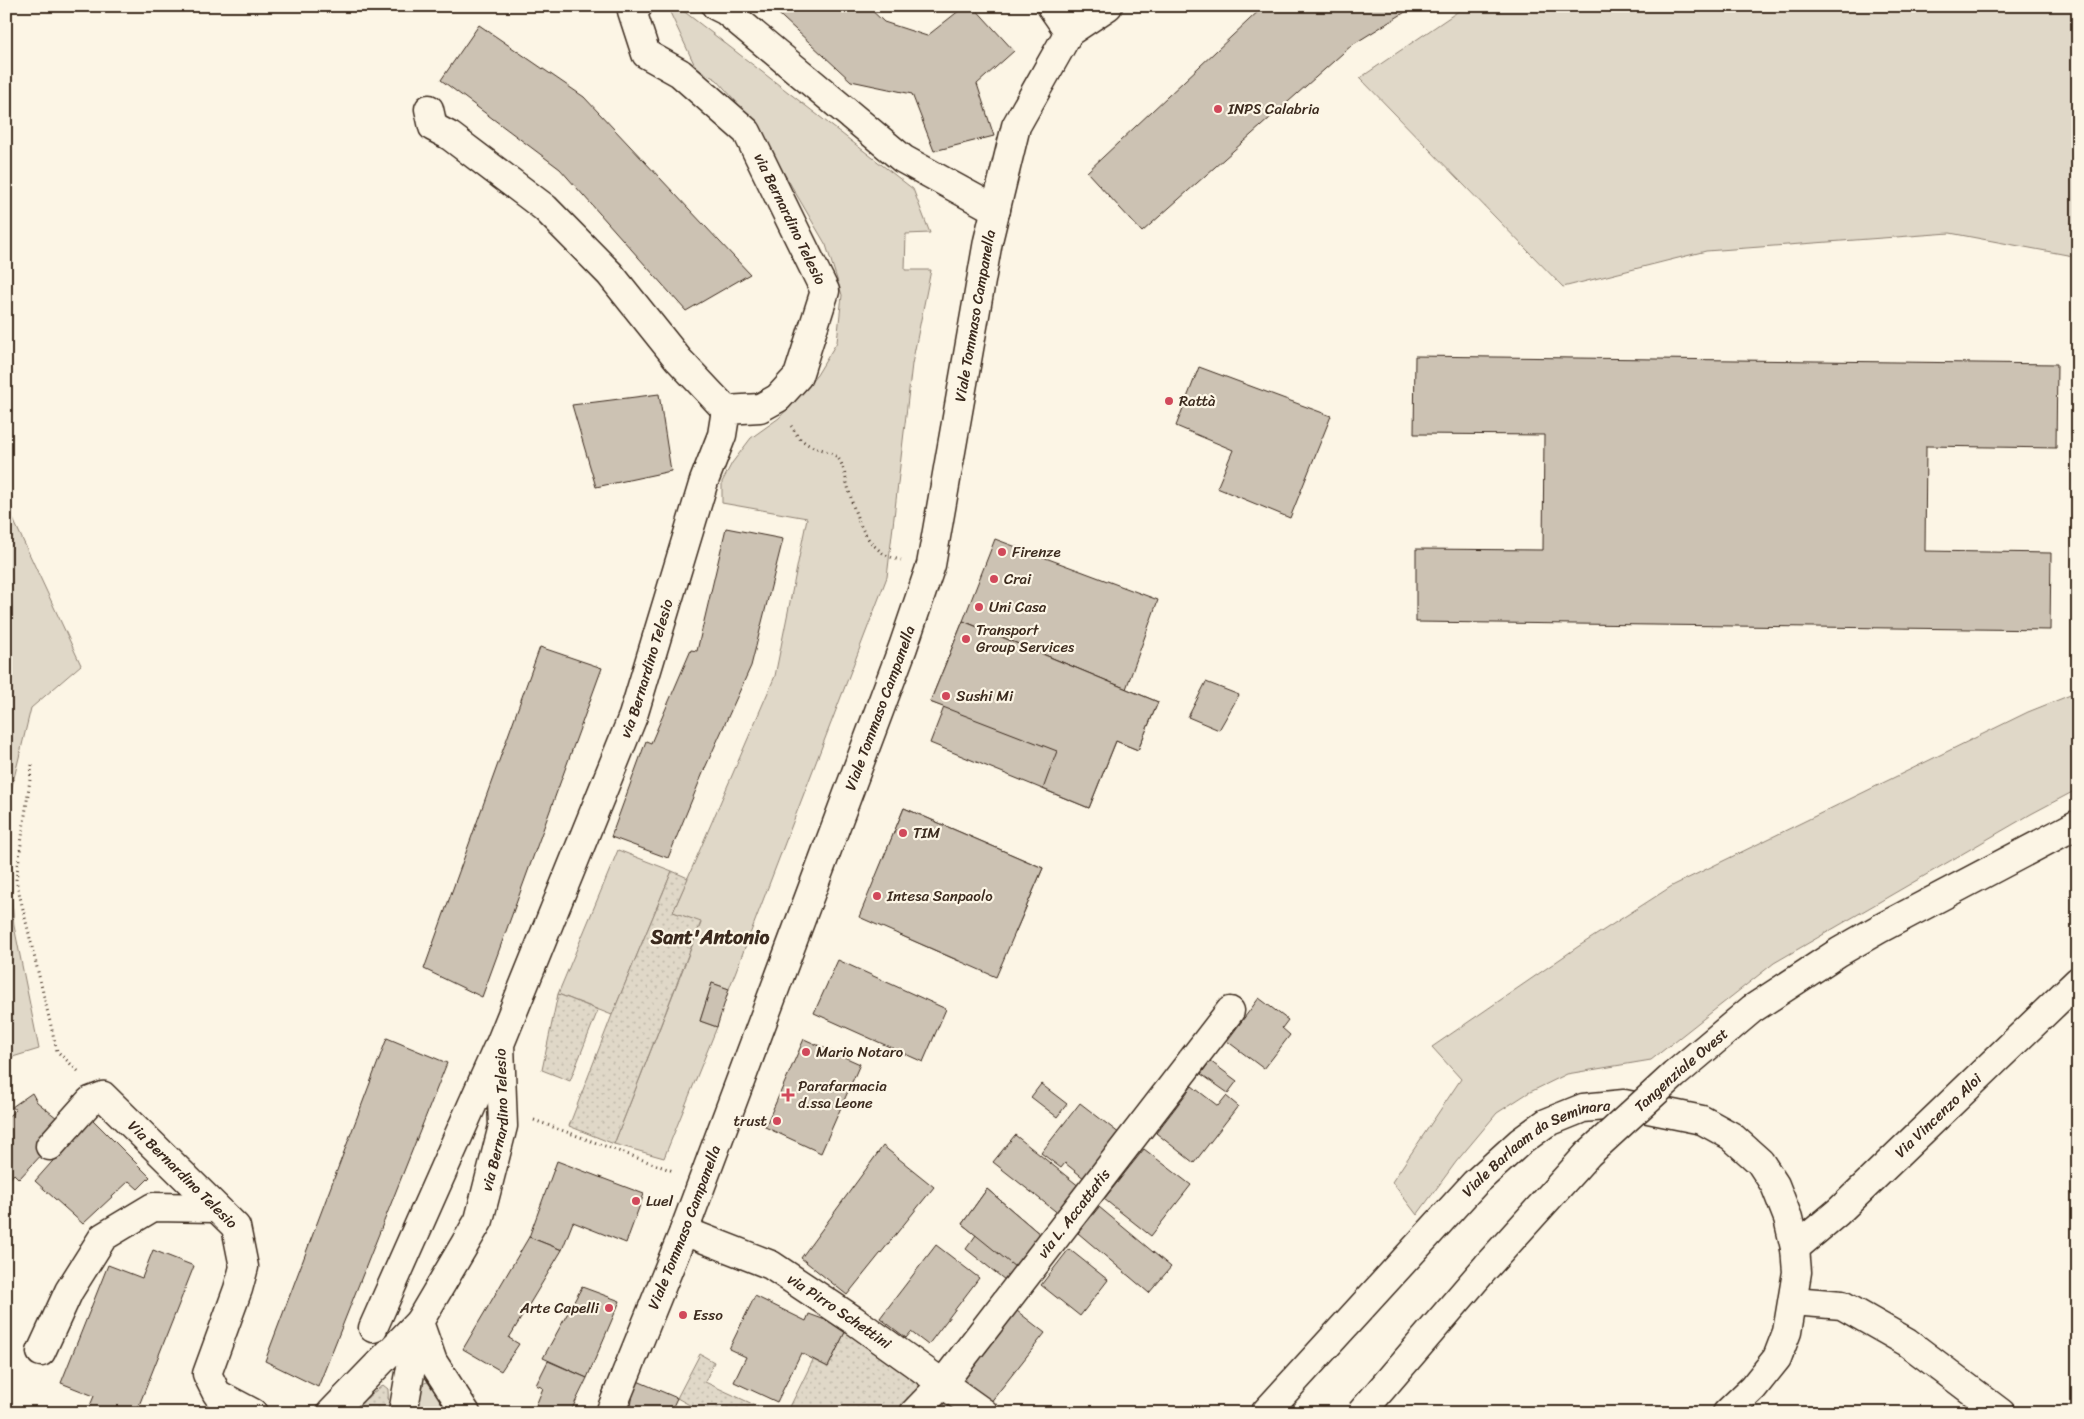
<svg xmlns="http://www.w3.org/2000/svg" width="2084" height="1419" font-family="Sriracha,sans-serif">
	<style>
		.grass { fill: #e0d8c8; stroke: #8e8173 }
		.park { fill: url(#park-dots); stroke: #8e8173 }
		.building { fill: #ccc2b3; stroke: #3b2a1e }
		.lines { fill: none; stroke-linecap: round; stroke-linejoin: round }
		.minor-casing { stroke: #3b2a1e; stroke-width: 31 }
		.path { stroke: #3b2a1e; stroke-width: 3; stroke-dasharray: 1 4; stroke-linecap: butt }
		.minor { stroke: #fcf5e5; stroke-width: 28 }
		.highway-bridge-casing { stroke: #3b2a1e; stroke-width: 31; stroke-linecap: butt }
		.highway-bridge { stroke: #fcf5e5; stroke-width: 28 }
		.poi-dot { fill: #d1495b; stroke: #fcf5e5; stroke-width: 2 }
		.labels { text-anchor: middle; stroke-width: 4.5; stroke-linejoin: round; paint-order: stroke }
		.poi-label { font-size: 15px; fill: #3b2a1e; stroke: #fcf5e5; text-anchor: start }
		.street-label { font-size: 15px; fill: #3b2a1e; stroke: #fcf5e5 }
		.district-label { font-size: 20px; font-weight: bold; fill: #3b2a1e; stroke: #fcf5e5 }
	</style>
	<defs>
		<pattern id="park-dots" width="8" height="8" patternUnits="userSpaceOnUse" patternTransform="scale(1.25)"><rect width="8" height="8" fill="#e0d8c8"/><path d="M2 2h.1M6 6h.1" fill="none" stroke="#c1baab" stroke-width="1.8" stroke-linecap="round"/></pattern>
	</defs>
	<rect width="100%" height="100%" fill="#fcf5e5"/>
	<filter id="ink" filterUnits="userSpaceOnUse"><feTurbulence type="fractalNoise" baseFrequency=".02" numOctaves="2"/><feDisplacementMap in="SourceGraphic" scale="10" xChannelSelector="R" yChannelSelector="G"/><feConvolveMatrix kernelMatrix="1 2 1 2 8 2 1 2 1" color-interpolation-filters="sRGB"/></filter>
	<g filter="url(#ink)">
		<!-- grass -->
		<g class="grass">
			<path d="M667,6H677L913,189L930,233L906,234L905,270H931L912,364L887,577L729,989L712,983L700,1021L717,1027L664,1158L614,1144L701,923L673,912L775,676L807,518L722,503V482L732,463L751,438L779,418L800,395L817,375L837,342L842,295L826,245L754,122L717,80L696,68Z"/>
			<path d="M1466,6H2078V257L1950,233L1706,251L1563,287L1360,78Z"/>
			<path d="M6,517L13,519L81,665L31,708L6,811Z"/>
			<path d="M2078,692V789L2031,814L1774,963L1651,1060L1567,1074L1528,1093L1497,1113L1456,1162L1417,1215L1392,1182L1461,1079L1432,1047L1579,946L1672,886L2028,712Z"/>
			<path d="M6,821L14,926L39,1049L6,1059Z"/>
			<path d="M618,850L672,871L612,1015L558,994Z"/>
			<path d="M427,1382L432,1383L452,1413H414L422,1384Z"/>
		</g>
		<!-- park -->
		<g class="park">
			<path d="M672,871L688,878L673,912L701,922L614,1144L569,1126L612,1015Z"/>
			<path d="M558,994L598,1010L570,1081L542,1070Z"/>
			<path d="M847,1328L926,1383L900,1413H787L813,1360L828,1367Z"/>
			<path d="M700,1354L714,1362L705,1382L772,1413H704L677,1398Z"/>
			<path d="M383,1385L388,1389L389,1413H348Z"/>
		</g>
		<!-- building -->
		<g class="building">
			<path d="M770,6H867L884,22L927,36L965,6H973L1014,51L977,84L994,136L934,151L912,94L851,81Z"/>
			<path d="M1264,6H1415L1352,45L1142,232L1087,172Z"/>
			<path d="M479,25L584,97L750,274L686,311L560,169L441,80Z"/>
			<path d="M1415,356L2057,364L2056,448L1926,446L1925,551L2051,553L2050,630L1416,622V549L1543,550L1544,435L1414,434Z"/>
			<path d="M1199,367L1331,416L1290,518L1217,488L1233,450L1176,426Z"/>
			<path d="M659,394L671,471L596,487L572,405Z"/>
			<path d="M726,528L783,539L751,666L705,768L668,858L611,837L646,741L651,743L691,650L697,651Z"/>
			<path d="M995,539L1158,600L1126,689L963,621Z"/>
			<path d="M963,621L1158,702L1138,750L1116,741L1089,808L930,743L944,707L930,702Z"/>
			<path d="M963,621L1158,702L1138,750L1116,741L1089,808L1043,789L1057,751L930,702Z"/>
			<path d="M540,647L602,668L482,997L424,969Z"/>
			<path d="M1206,682L1239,695L1219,730L1188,717Z"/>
			<path d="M904,808L1043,868L1015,933L979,916L959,961L896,933L917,888L879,870Z"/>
			<path d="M904,808L1043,868L996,977L859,917Z"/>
			<path d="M838,960L946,1009L923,1062L814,1013Z"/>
			<path d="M712,983L729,989L717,1027L700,1021Z"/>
			<path d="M1259,998L1288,1020L1282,1028L1290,1035L1264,1069L1227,1041Z"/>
			<path d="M387,1038L447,1063L318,1387L265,1361Z"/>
			<path d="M804,1039L860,1064L821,1153L765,1127Z"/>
			<path d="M1210,1061L1237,1081L1228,1093L1201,1074Z"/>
			<path d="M1041,1084L1067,1104L1057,1117L1031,1097Z"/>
			<path d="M1192,1086L1218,1106L1226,1096L1238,1106L1194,1163L1156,1133Z"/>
			<path d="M32,1093L37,1102L57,1118L45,1151L19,1179L14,1174L6,1183V1118L16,1110L12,1107Z"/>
			<path d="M1080,1103L1120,1134L1085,1179L1065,1163L1061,1168L1041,1153Z"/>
			<path d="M91,1118L150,1177L138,1189L129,1181L83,1224L35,1181Z"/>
			<path d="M1015,1135L1080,1187L1059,1214L993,1162Z"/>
			<path d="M883,1146L934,1187L847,1295L801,1258Z"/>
			<path d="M1144,1149L1191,1185L1151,1236L1104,1199Z"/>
			<path d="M557,1161L644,1194L626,1243L573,1222L562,1250L529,1237Z"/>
			<path d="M987,1189L1041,1235L1005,1280L966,1249L976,1235L962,1224Z"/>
			<path d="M987,1189L1041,1235L1015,1267L962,1224Z"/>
			<path d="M1099,1207L1171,1267L1149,1293L1078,1233Z"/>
			<path d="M529,1237L562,1250L509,1338L519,1344L501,1371L463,1349Z"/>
			<path d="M936,1245L979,1278L928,1345L911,1332L906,1338L880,1318Z"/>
			<path d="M1069,1249L1108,1280L1080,1316L1041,1285Z"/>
			<path d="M153,1250L194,1266L136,1413H87L94,1396L61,1383L108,1265L142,1278Z"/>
			<path d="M582,1287L620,1301L587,1378L543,1358Z"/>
			<path d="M755,1296L806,1321L809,1314L847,1328L828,1367L801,1353L777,1402L734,1382L746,1357L729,1349Z"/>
			<path d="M1017,1311L1045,1333L990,1403L963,1381Z"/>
			<path d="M548,1361L587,1378L570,1413H533L543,1388L536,1385Z"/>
			<path d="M635,1380L677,1398L670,1413H630Z"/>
			<path d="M940,1395L963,1413H926Z"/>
			<path d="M695,1408L704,1413H692Z"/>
		</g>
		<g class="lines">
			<defs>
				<g id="minor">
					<path d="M716,6L726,11L903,159L996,210"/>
					<path d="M1051,6L1069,32"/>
					<path d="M429,109L433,127L450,136L545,208L610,274L678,359L726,410"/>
					<path id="s1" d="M50,1146L90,1101L103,1096L236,1227L244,1267L238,1289L207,1374L217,1394L253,1413"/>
					<path id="s2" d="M684,1231L771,1265L855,1321L984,1413"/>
					<path id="s3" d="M1795,1248L1838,1212L2078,981"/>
					<path d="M1793,1301L1842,1305L1907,1342L2001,1413"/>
					<path d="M373,1328L497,1049"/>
					<path d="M41,1352L69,1291L103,1237L153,1207L215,1208"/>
					<path d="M331,1413L419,1322L403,1413"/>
					<path id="s4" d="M466,1413L433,1362L419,1322L479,1220L503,1126L500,1044L633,716L704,481L722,435L726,410L760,408L778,398L798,376L825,291L747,132L680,73L646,54L632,11L638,6"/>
					<path id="s5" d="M610,1413L684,1231L903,647L931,565L988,241L1016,126L1069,32L1108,6"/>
					<path id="s6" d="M914,1413L943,1383L1230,1011"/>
					<path id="s7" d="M1265,1413L1475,1183L1520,1142L1546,1123L1583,1108L1624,1104L1702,1120L1731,1136L1760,1162L1775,1185L1788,1218L1795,1248L1797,1272L1787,1332L1777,1358L1753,1388L1727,1413"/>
				</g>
			</defs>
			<!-- minor casing -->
			<use href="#minor" class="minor-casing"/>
			<!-- path -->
			<g class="path">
				<path d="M791,426C794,430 798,438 803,441C813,450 828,448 838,458C843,464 845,475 847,483C855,514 864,553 901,560"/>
				<path d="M32,765L16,880L57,1051L78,1071"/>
				<path d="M534,1120L673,1171"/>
			</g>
			<!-- minor -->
			<use href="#minor" class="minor"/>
			<defs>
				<g id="highway-bridge">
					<path id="s8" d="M1361,1413L1487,1266L1588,1154L1674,1075L1752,1009L1839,952L1879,929L2078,824"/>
				</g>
			</defs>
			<!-- highway-bridge casing -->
			<use href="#highway-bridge" class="highway-bridge-casing"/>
			<!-- highway-bridge -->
			<use href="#highway-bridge" class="highway-bridge"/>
		</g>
	</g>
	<!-- markers -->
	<g class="poi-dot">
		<circle cx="1218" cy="109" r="5"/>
		<circle cx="1169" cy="401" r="5"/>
		<circle cx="1002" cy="552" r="5"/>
		<circle cx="994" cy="579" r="5"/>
		<circle cx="979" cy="607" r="5"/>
		<circle cx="966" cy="639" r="5"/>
		<circle cx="946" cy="696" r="5"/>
		<circle cx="903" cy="833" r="5"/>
		<circle cx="877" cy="896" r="5"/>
		<circle cx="806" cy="1052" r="5"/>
		<path d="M785.5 1087.5h5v5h5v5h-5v5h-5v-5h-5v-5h5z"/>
		<circle cx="777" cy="1121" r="5"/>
		<circle cx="636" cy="1201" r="5"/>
		<circle cx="609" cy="1308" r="5"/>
		<circle cx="683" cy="1315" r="5"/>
	</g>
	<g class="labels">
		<!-- poi labels -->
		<g class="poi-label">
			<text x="1228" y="114">INPS Calabria</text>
			<text x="1179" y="406">Rattà</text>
			<text x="1012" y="557">Firenze</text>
			<text x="1004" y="584">Crai</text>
			<text x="989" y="612">Uni Casa</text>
			<text x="976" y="635">Transport<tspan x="976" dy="17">Group Services</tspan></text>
			<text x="956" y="701">Sushi Mi</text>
			<text x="913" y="838">TIM</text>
			<text x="887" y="901">Intesa Sanpaolo</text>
			<text x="816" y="1057">Mario Notaro</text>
			<text x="798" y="1091">Parafarmacia<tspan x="798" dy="17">d.ssa Leone</tspan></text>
			<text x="767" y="1126" text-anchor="end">trust</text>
			<text x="646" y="1206">Luel</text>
			<text x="599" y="1313" text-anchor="end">Arte Capelli</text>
			<text x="693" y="1320">Esso</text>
		</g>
		<!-- street labels -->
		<g class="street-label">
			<text transform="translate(790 219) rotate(64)" y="5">via Bernardino Telesio</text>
			<text dy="5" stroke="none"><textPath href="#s5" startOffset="1160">Viale Tommaso Campanella</textPath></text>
			<text dy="5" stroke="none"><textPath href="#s4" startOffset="804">via Bernardino Telesio</textPath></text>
			<text dy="5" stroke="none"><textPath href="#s5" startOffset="755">Viale Tommaso Campanella</textPath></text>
			<text dy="5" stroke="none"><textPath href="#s8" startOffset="470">Tangenziale Ovest</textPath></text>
			<text dy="5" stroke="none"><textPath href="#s3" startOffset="195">Via Vincenzo Aloi</textPath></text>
			<text dy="5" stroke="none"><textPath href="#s4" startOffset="324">via Bernardino Telesio</textPath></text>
			<text dy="5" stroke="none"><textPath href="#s7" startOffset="384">Viale Barlaam da Seminara</textPath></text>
			<text dy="5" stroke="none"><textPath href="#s1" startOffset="186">Via Bernardino Telesio</textPath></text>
			<text dy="5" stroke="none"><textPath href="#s6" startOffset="256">via L. Accattatis</textPath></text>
			<text dy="5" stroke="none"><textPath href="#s5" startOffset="200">Viale Tommaso Campanella</textPath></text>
			<text dy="5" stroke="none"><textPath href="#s2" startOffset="176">via Pirro Schettini</textPath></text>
		</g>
		<!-- district labels -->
		<g class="district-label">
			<text x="710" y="944">Sant'Antonio</text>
		</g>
	</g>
	<!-- margin -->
	<rect width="2084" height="1419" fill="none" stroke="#fcf5e5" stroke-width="25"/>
	<rect x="12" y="12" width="2059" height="1394" fill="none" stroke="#3b2a1e" stroke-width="2" filter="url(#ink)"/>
</svg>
